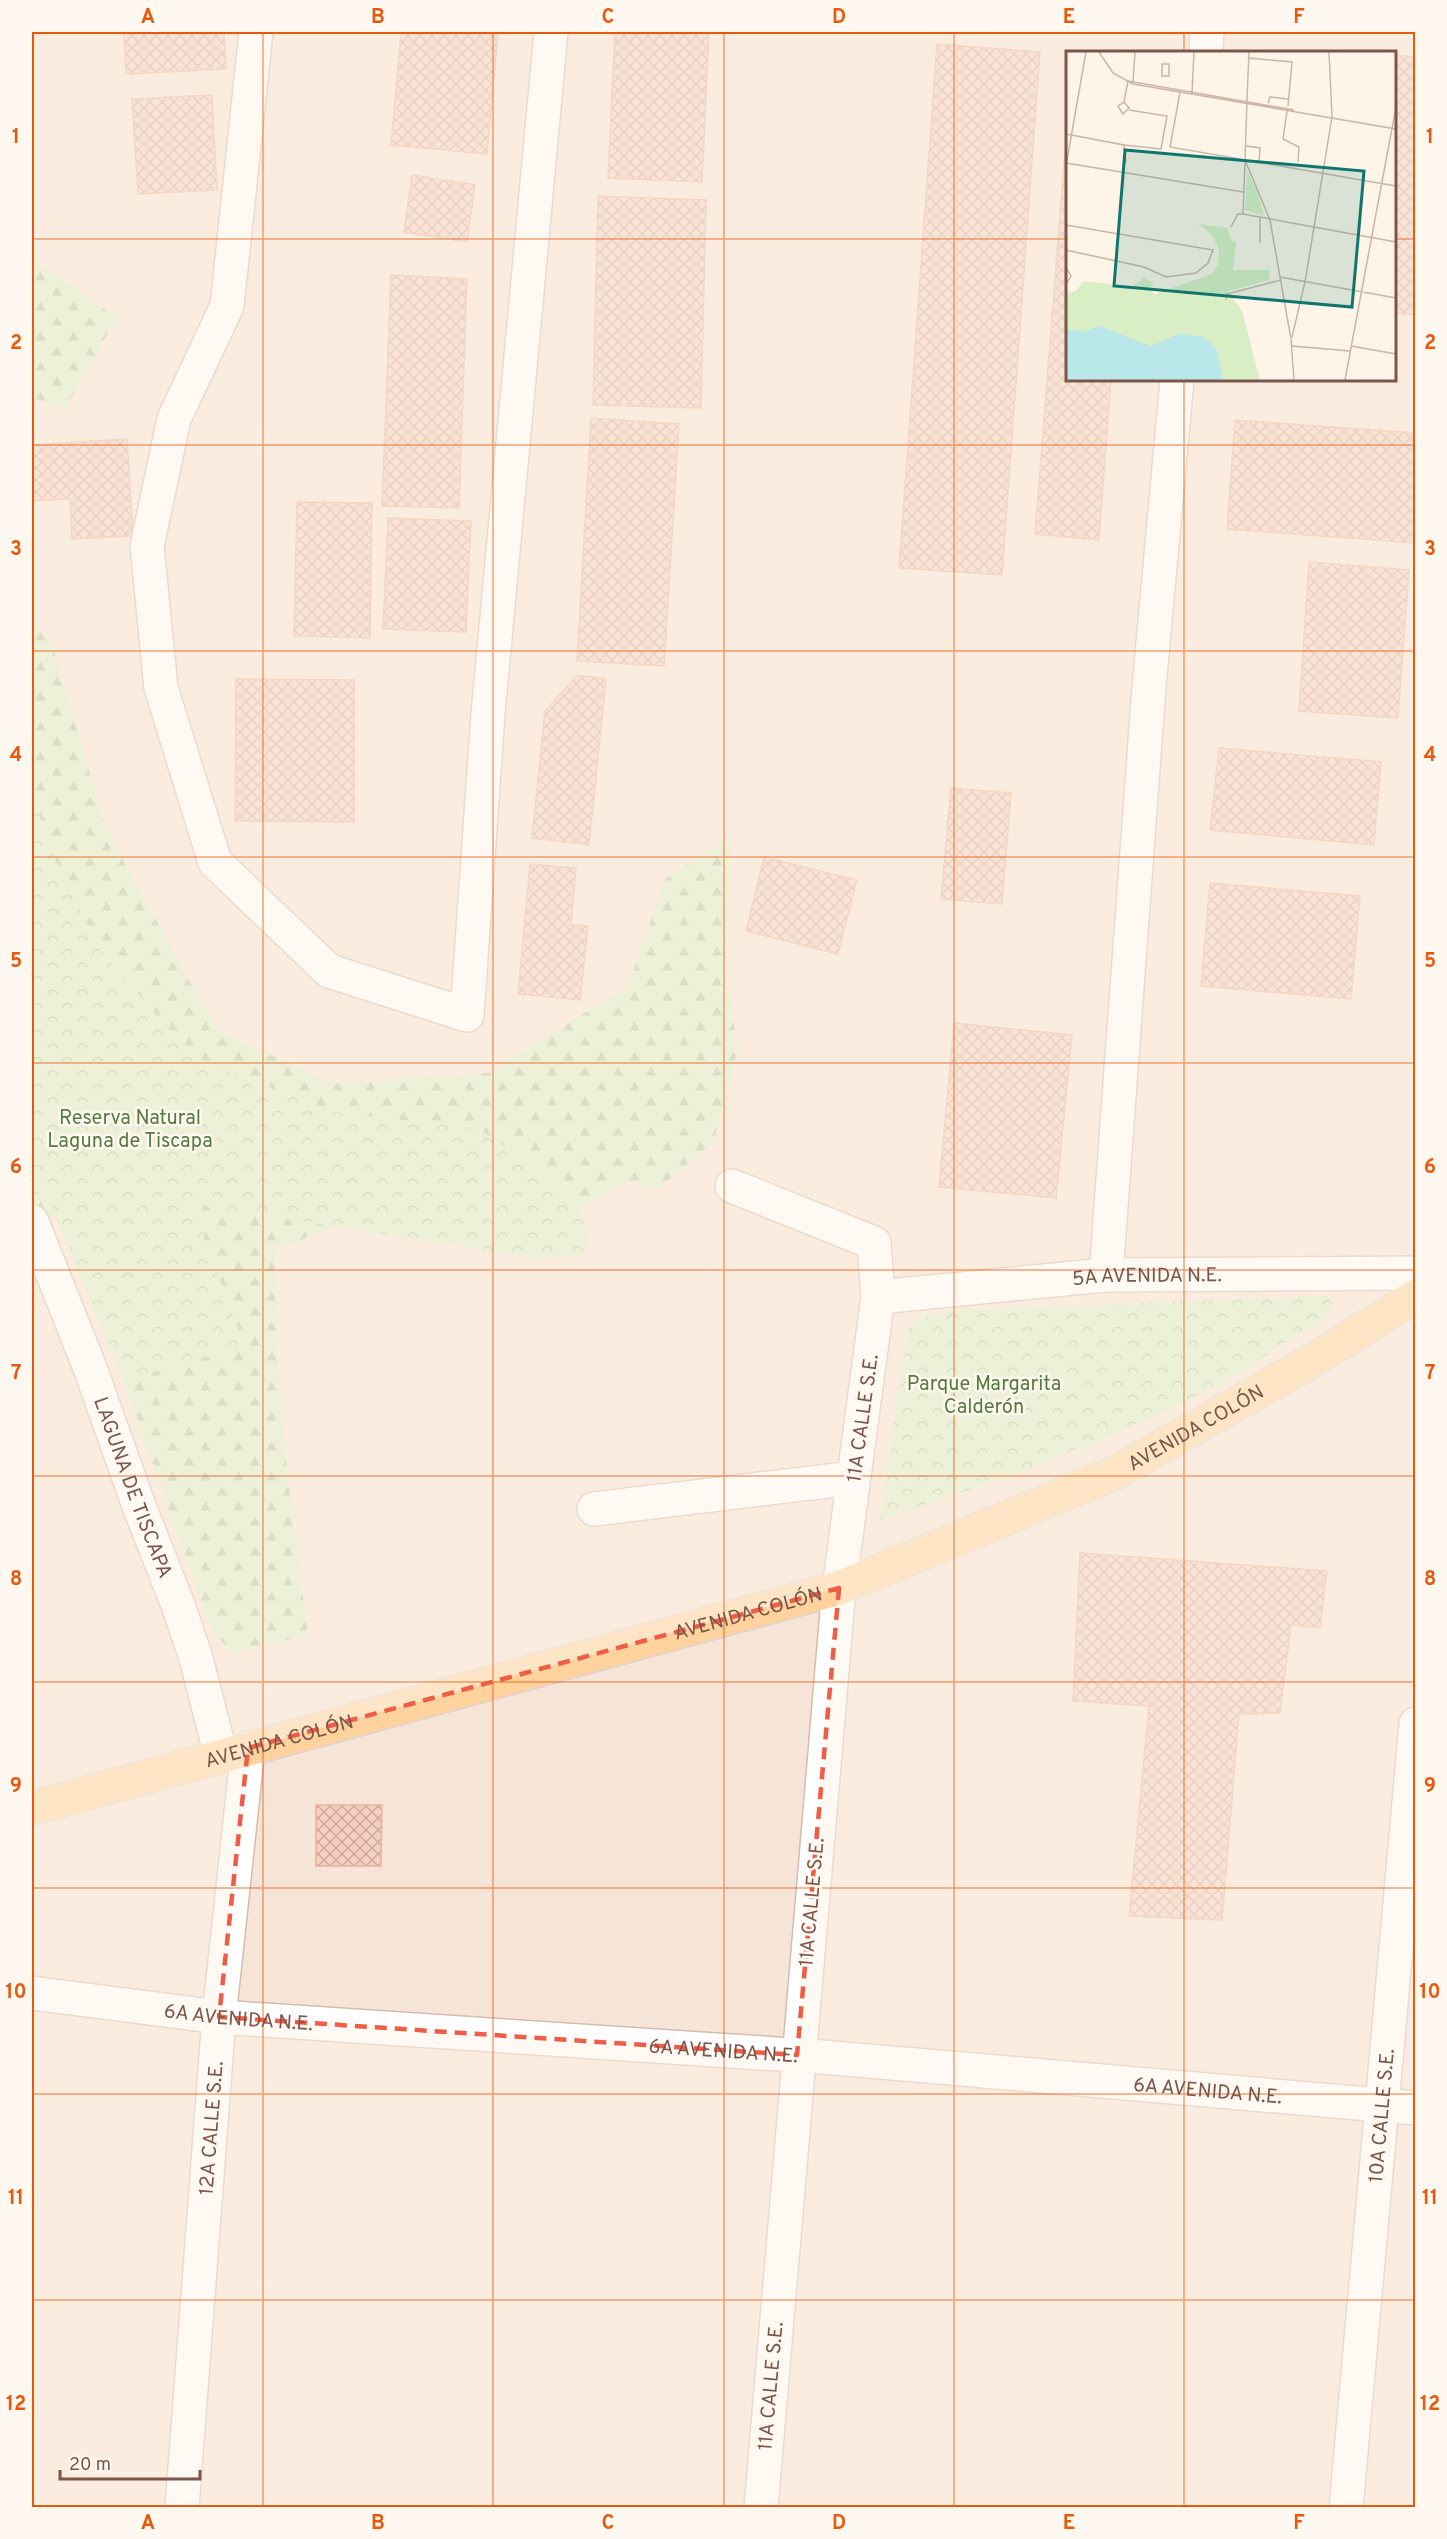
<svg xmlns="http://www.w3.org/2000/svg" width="1447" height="2539" font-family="Overpass,sans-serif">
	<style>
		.residential { fill: #f6e5d6; fill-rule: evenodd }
		.forest { fill: url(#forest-firs) }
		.park { fill: url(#park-crowns) }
		.building { fill: url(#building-cross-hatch); stroke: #eab39d; stroke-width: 1.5 }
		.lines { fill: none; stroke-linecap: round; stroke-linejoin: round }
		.minor-casing { stroke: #d4bcaf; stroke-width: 36 }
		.major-casing { stroke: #ddd3d0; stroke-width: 36 }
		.minor { stroke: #fff; stroke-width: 33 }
		.major { stroke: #ffd29e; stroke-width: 33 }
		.marked { fill: none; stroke: #f05c45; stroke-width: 4.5; stroke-dasharray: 12 8; stroke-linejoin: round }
		.grid { fill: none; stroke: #e8590c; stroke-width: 1.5; stroke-opacity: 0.55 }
		.labels { text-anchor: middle; stroke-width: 5; stroke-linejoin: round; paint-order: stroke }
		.park-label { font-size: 20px; fill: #557b3d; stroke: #fff8f0 }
		.street-label { font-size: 20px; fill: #7b5649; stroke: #fff8f0 }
		.inset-road { fill: none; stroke: #cab5a8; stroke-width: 1.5 }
		.view { fill: #0f766e; fill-opacity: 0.15; stroke: #0f766e; stroke-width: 3 }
		.inset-edge { fill: none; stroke: #7b5649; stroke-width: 3 }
		.neatline { fill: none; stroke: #e8590c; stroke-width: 2 }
		.grid-label { font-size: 20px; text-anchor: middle; font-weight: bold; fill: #e8590c }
	</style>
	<defs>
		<pattern id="forest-firs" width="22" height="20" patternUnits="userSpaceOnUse" patternTransform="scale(1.5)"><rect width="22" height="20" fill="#d9eec5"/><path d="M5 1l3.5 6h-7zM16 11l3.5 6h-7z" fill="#b5c4a2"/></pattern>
		<pattern id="park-crowns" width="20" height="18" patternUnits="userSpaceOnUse" patternTransform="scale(1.5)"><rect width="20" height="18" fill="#d9eec5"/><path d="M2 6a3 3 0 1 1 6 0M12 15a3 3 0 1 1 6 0" fill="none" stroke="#b5c4a2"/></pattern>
		<pattern id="building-cross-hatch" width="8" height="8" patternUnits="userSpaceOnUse" patternTransform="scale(1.5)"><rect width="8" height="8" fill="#f6cfbe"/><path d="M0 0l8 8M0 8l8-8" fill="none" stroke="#ccab9c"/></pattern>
	</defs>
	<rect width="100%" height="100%" fill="#fef4e8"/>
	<!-- residential -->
	<path class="residential" d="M32,32H1415V2507H32ZM1068,52H1394V380H1068Z"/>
	<!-- forest -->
	<g class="forest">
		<path d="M32,252L38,263L117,318L65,408L32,398Z"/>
		<path d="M32,623L51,641L106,829L217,1031L333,1083L489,1073L628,986L665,879L730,837L726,978L738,1049L713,1143L659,1188L628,1180L580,1207L588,1241L584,1255L537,1258L336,1227L275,1249C273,1378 291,1507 308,1635L232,1653L211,1629L124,1381L55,1213L32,1227Z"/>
	</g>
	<!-- park -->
	<g class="park">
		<path d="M32,789L48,845L100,950L166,1026L198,1058L328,1111L478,1129L526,1160L579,1207L588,1241L584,1255L537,1258L192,1204L244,1345L124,1381L46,1190L32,1195Z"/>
		<path d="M1321,1296H1327L1333,1303L1328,1315C1290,1339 1252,1367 1212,1388C1106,1443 994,1483 880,1520L908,1329L920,1318L956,1310Z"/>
	</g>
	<!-- building -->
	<g class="building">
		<path d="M124,32H224L226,69L126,74Z"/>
		<path d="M401,32H498L487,154L391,145Z"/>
		<path d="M615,32H709L702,182L608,178Z"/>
		<path d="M937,44L1040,52L1002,575L899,568Z"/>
		<path d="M1394,55L1416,57V315L1394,313Z"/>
		<path d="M212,95L217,190L138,194L132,99Z"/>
		<path d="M1068,113V380H1111L1099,540L1035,534Z"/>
		<path d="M412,175L475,185L467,242L404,232Z"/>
		<path d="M598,196L706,200L701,408L593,405Z"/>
		<path d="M391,275L467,279L459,508L382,506Z"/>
		<path d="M591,418L679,424L664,666L577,661Z"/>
		<path d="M1235,420L1416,433V543L1227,529Z"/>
		<path d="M127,439L133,536L72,539L70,499L32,501V445Z"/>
		<path d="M297,502L372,503L370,638L294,636Z"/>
		<path d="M388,518L471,521L466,632L383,629Z"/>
		<path d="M1309,562L1409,570L1398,718L1299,711Z"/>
		<path d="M577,675L606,679L589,845L532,838L545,711Z"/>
		<path d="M236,679L354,680V822L235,821Z"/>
		<path d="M1219,748L1381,762L1374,845L1210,830Z"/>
		<path d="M951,788L1011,793L1002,904L941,899Z"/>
		<path d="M764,857L857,880L838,954L746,931Z"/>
		<path d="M530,864L576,868L571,925L588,926L580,1000L518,994Z"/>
		<path d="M1210,883L1360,896L1351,999L1201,986Z"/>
		<path d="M954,1023L1072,1035L1056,1198L939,1187Z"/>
		<path d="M1080,1553L1327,1571L1320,1628L1291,1625L1280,1713L1239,1714L1222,1920L1129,1916L1149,1706L1073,1701Z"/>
		<path d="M316,1805H382L381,1866H316Z"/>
	</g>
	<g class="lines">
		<defs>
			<g id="minor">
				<path d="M256,32L227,306L174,419L147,546L161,688L215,862L329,971L467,1015L488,714L551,32"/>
				<path d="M1206,52L1207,32"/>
				<path d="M732,1186L874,1243L878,1297L839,1588L761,2508"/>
				<path id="s1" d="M32,1222L90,1368L139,1506L178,1605L196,1658L221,1756"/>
				<path d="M1106,1275L1149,687L1177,380"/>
				<path id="s2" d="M878,1297L1106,1275L1416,1273"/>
				<path d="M594,1509L853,1478"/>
				<path id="s3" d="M32,1993L219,2017L822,2057L1416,2108"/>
				<path id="s4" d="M182,2508L219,2017L248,1748"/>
				<path id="s5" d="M1346,2508L1416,1724"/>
			</g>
			<g id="major">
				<path id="s6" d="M32,1808L839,1588L1117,1472L1315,1359L1416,1296"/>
			</g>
		</defs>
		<!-- minor casing -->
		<use href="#minor" class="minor-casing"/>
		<!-- major casing -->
		<use href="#major" class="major-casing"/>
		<!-- minor -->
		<use href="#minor" class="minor"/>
		<!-- major -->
		<use href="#major" class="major"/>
	</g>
	<!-- marked area -->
	<path d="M0 0H1447V2539H0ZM839,1588L797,2055L219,2017L248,1748Z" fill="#fef4e8" fill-opacity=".55" fill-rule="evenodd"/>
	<path class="marked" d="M839,1588L797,2055L219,2017L248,1748Z"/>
	<!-- grid -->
	<path class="grid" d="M263,32V2508M493,32V2508M724,32V2508M954,32V2508M1184,32V52M32,239H1068M1394,239H1416M1184,380V2508M32,445H1416M32,651H1416M32,857H1416M32,1063H1416M32,1270H1416M32,1476H1416M32,1682H1416M32,1888H1416M32,2094H1416M32,2300H1416"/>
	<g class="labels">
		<!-- park labels -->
		<g class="park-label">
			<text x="130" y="1124">Reserva Natural<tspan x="130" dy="23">Laguna de Tiscapa</tspan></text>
			<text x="984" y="1390">Parque Margarita<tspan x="984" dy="23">Calderón</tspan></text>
		</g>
		<!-- street labels -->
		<g class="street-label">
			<text dy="7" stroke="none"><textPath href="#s2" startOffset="270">5A AVENIDA N.E.</textPath></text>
			<text transform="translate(862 1418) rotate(-82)" y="7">11A CALLE S.E.</text>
			<text dy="7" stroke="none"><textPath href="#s6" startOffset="1228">AVENIDA COLÓN</textPath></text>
			<text dy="7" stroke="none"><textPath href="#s1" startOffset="284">LAGUNA DE TISCAPA</textPath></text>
			<text dy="7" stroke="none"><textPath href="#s6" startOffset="742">AVENIDA COLÓN</textPath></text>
			<text dy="7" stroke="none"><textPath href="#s6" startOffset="256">AVENIDA COLÓN</textPath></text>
			<text transform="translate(811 1902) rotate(-85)" y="7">11A CALLE S.E.</text>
			<text dy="7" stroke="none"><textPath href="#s3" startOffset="208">6A AVENIDA N.E.</textPath></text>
			<text dy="7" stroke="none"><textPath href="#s3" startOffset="694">6A AVENIDA N.E.</textPath></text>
			<text dy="7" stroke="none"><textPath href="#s3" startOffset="1180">6A AVENIDA N.E.</textPath></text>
			<text dy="7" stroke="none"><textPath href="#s5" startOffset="394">10A CALLE S.E.</textPath></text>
			<text dy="7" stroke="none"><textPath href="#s4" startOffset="381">12A CALLE S.E.</textPath></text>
			<text transform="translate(770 2386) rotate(-85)" y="7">11A CALLE S.E.</text>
		</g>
	</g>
	<!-- overview -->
	<g transform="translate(1066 51)">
		<rect width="330" height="330" fill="#fef4e8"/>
		<path d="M132,173L161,177L166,190H170L167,219H204L203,229L162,240L176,260L194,329H169L165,258L148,261L0,242L10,240L17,230L66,236L78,227L87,232L84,239L89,243L146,223L152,213L153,198L146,184Z" fill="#d9eec5"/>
		<path d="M181,120L192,143L198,165L179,159ZM166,190H170V195L163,226L176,223L178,235L160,241L173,285L179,284L194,329H0V242L96,247L145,228Z" fill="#d9eec5"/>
		<path d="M33,275L85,295L113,283L138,286L151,299L157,329H0V278L18,281Z" fill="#bae7ea"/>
		<path class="inset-road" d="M33,1L47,22L67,33L330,78M183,7L226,11L222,55M96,13H103V25H96ZM62,30L228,59M67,31L69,1M114,41L104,96L330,135M126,43L128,1M181,48L183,1M181,48L179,109L204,169L225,288L228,329M58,51L63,57L57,63L52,55L58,51L62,30M202,52L204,46L222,48M221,60L217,88L233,96L232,111M0,83L58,94L60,112M58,94L95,98L101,65L63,59M180,95L194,97L193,111M0,112L177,141M0,115L20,1M177,163L330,191M177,163L179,112M194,167V192M0,174L147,199L142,212L130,222L100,226L78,216L0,199M165,176L172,163H177M0,216L5,225L0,233M214,226L330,247M160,249L161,243L215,229M226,286L239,231L266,66L263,1M226,295L284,300M285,295L330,303M279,329L330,56"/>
		<path class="view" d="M59,99L298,120L286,256L48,235Z"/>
		<rect width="330" height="330" class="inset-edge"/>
	</g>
	<!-- border -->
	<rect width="1447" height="2539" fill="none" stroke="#fff8f0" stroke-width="66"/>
	<!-- scale -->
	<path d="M60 2470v9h140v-9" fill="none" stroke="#7b5649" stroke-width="3"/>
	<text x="69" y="2470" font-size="18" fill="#7b5649" stroke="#fff8f0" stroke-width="4.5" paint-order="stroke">20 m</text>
	<rect x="33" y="33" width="1381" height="2473" class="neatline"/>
	<g class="grid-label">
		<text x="148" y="23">A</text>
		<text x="378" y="23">B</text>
		<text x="608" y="23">C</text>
		<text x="839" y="23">D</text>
		<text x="1069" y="23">E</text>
		<text x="1299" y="23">F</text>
		<text x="16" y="143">1</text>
		<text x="1430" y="143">1</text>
		<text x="16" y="349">2</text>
		<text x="1430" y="349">2</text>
		<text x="16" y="555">3</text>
		<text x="1430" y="555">3</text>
		<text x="16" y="761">4</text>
		<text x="1430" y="761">4</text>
		<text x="16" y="967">5</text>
		<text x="1430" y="967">5</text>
		<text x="16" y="1173">6</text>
		<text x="1430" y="1173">6</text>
		<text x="16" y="1379">7</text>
		<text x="1430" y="1379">7</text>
		<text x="16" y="1585">8</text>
		<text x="1430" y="1585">8</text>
		<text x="16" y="1792">9</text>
		<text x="1430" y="1792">9</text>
		<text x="16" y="1998">10</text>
		<text x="1430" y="1998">10</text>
		<text x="16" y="2204">11</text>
		<text x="1430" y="2204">11</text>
		<text x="16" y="2410">12</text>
		<text x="1430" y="2410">12</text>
		<text x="148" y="2529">A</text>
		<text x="378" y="2529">B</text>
		<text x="608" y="2529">C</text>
		<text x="839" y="2529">D</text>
		<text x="1069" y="2529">E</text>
		<text x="1299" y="2529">F</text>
	</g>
</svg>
